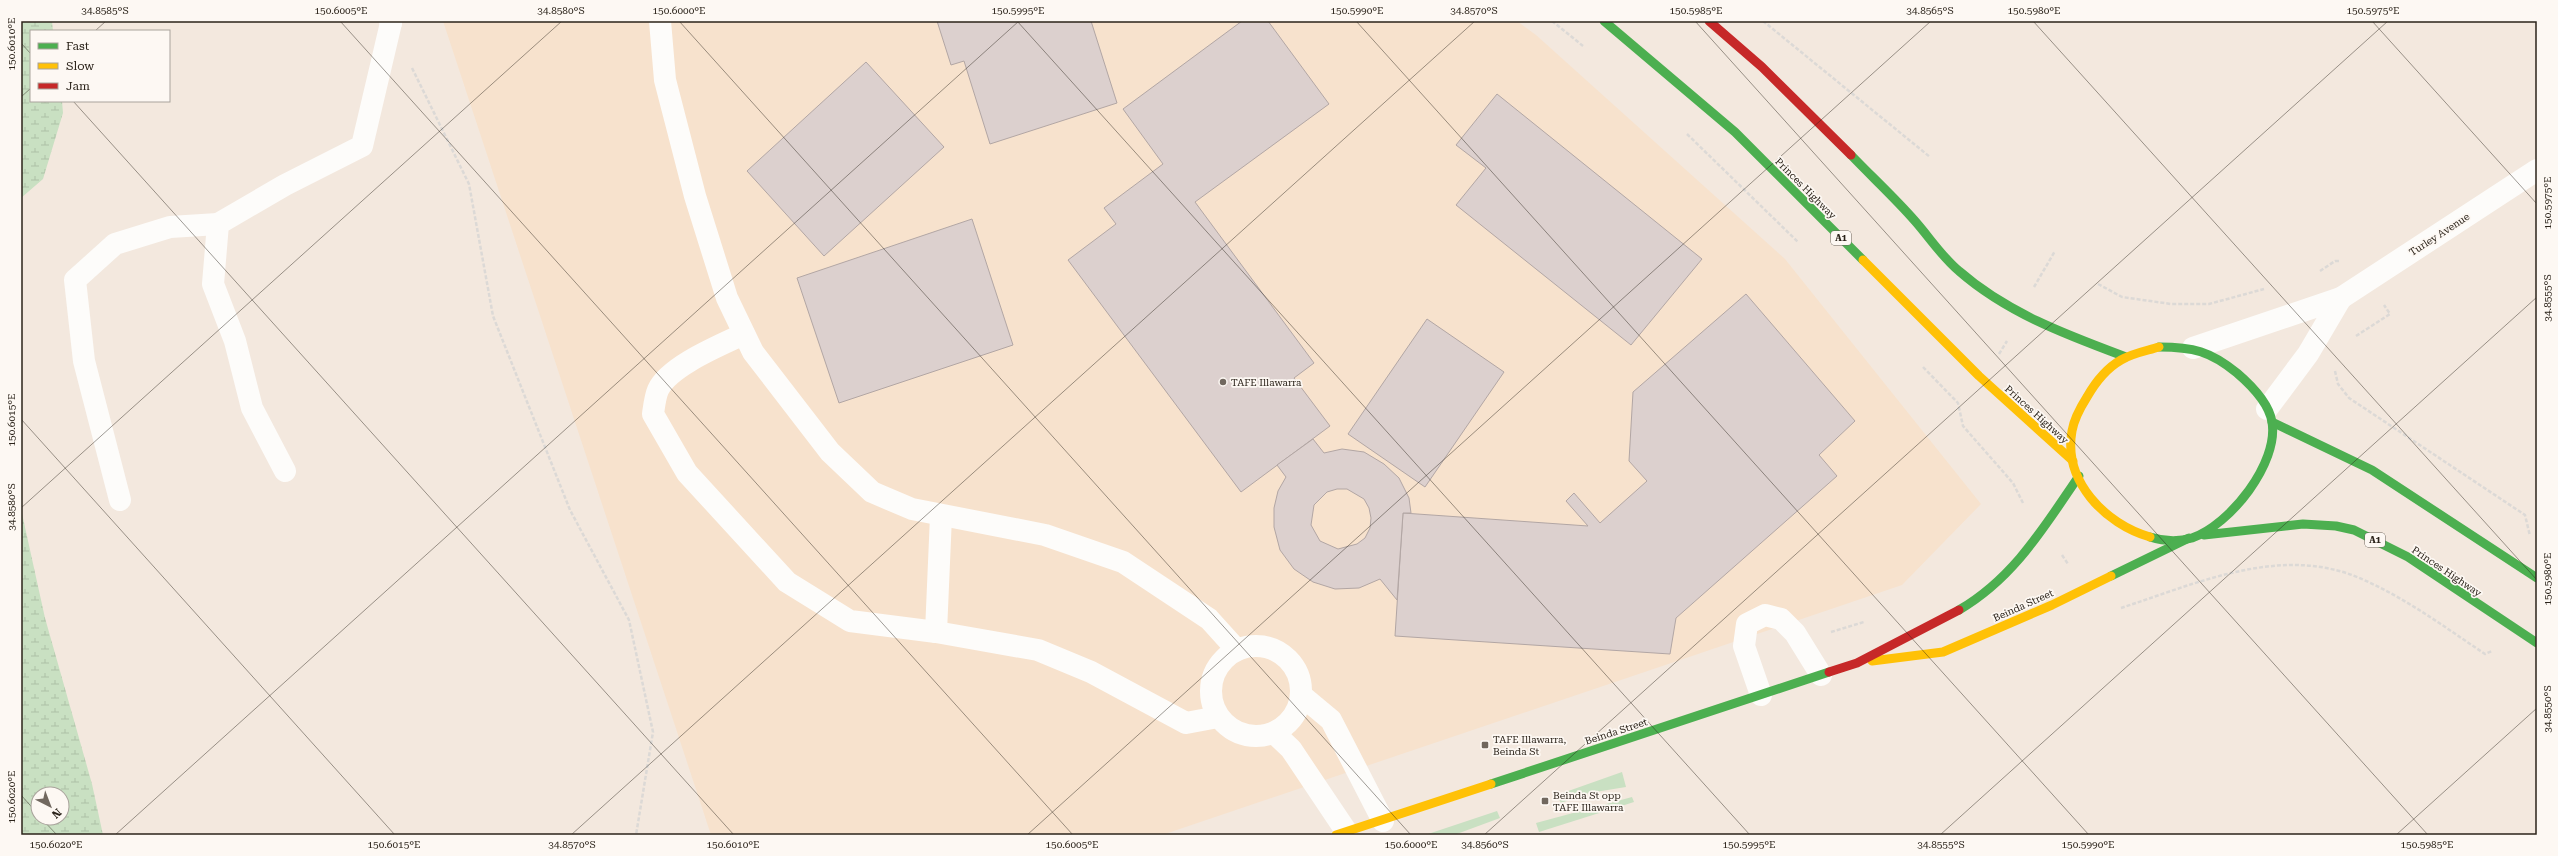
<svg xmlns="http://www.w3.org/2000/svg" width="2558" height="856" font-family="'Roboto Serif',serif">
	<style>
		.built { fill: #f7e2cd }
		.grass { fill: #c9e0c2 }
		.wetland { fill: url(#wetland-marsh); fill-rule: evenodd }
		.building { fill: #dcd0ce; stroke: #b2a6a4; fill-rule: evenodd }
		.lines { fill: none; stroke-linecap: round; stroke-linejoin: round }
		.path { stroke: #dcd9d6; stroke-width: 2.5; stroke-dasharray: 4 2; stroke-linecap: butt }
		.lane { stroke: #fdfcfa; stroke-width: 22 }
		.street { stroke: #fdfcfa; stroke-width: 22 }
		.fast { stroke: #4caf50; stroke-width: 9 }
		.slow { stroke: #ffc107; stroke-width: 9 }
		.jam { stroke: #c62828; stroke-width: 9 }
		.ticks { fill: none; stroke: #2b231a; stroke-width: 1; stroke-opacity: 0.45 }
		.poi-dot { fill: #71685f; stroke: #fdf8f3; stroke-width: 1.5 }
		.labels { text-anchor: middle; stroke-width: 3.5; stroke-linejoin: round; paint-order: stroke }
		.shield { fill: #fdf8f3; stroke: #6a635b; stroke-width: 1 }
		.shield-label { font-size: 9px; font-weight: bold; fill: #2b231a }
		.street-label { font-size: 10px; fill: #2b231a; stroke: #fdf8f3 }
		.poi-label { font-size: 10px; fill: #2b231a; stroke: #fdf8f3; text-anchor: start }
		.neatline { fill: none; stroke: #2b231a; stroke-width: 1.5 }
		.ticks-label { font-size: 10px; text-anchor: middle; fill: #2b231a }
	</style>
	<defs>
		<pattern id="wetland-marsh" width="20" height="14" patternUnits="userSpaceOnUse"><rect width="20" height="14" fill="#c9e0c2"/><path d="M1 5h8M5 5V1M11 12h8M15 12V8" fill="none" stroke="#adc0a6"/></pattern>
	</defs>
	<rect width="100%" height="100%" fill="#f3e8de"/>
	<!-- built -->
	<path class="built" d="M443,21H1517L1536,35L1785,259L1981,504L1902,585L1162,835H711Z"/>
	<!-- grass -->
	<g class="grass">
		<path d="M1622,772L1626,787L1589,793L1561,803L1557,795Z"/>
		<path d="M1632,797L1634,802L1539,832L1536,823Z"/>
		<path d="M1497,811L1500,818L1454,835H1425Z"/>
	</g>
	<!-- wetland -->
	<g class="wetland">
		<path d="M21,21H52L53,31H31V101H62L63,113L43,179L21,198Z"/>
		<path d="M21,509L45,618L92,784L103,835H21ZM38,794H62V818H38Z"/>
	</g>
	<!-- building -->
	<g class="building">
		<path d="M937,21H1091L1117,103L990,144L964,61L951,65Z"/>
		<path d="M1242,21H1268L1329,104L1195,202L1314,363L1294,378L1330,426L1241,492L1068,260L1116,224L1104,208L1163,164L1123,109Z"/>
		<path d="M866,62L944,147L824,256L747,171Z"/>
		<path d="M1497,94L1702,259L1631,345L1456,205L1486,168L1456,145Z"/>
		<path d="M972,219L1013,345L839,403L797,278Z"/>
		<path d="M1746,294L1855,421L1819,455L1837,476L1676,618L1670,654L1395,636L1403,513L1588,526L1566,501L1574,493L1600,523L1647,481L1629,461L1633,392Z"/>
		<path d="M1427,319L1504,372L1425,487L1348,434Z"/>
		<path d="M1313,439L1324,453L1342,449L1364,452L1384,464L1399,478L1409,498L1411,513H1403L1397,600L1380,579L1359,588L1335,589L1313,582L1294,569L1280,550L1274,527V508L1278,491L1286,477L1277,465ZM1337,489H1347L1364,499L1369,508L1371,518L1370,528L1365,538L1357,544L1338,549L1320,541L1311,525L1314,505L1327,492Z"/>
	</g>
	<g class="lines">
		<!-- path -->
		<g class="path">
			<path d="M1552,21L1583,46"/>
			<path d="M1763,21L1930,157"/>
			<path d="M412,68L469,184L493,316L570,510L629,620L653,732L636,835"/>
			<path d="M1687,134L1798,242"/>
			<path d="M2320,271L2335,261H2340"/>
			<path d="M2098,284L2122,297L2171,304H2209L2264,289"/>
			<path d="M2034,287L2055,251"/>
			<path d="M2356,336L2390,314L2384,305"/>
			<path d="M1999,354L2007,341"/>
			<path d="M1923,367L1958,403L1963,426L2013,483L2023,503"/>
			<path d="M2335,371L2338,384L2349,398L2525,515L2530,536"/>
			<path d="M2062,555L2068,564"/>
			<path d="M2121,608C2198,583 2284,543 2364,580C2407,599 2446,628 2485,654L2492,651"/>
			<path d="M1831,632L1864,622"/>
		</g>
		<!-- lane -->
		<g class="lane">
			<path d="M660,21L665,80L695,196L727,298L753,352L830,452L872,492L912,509L1045,535L1123,562L1209,619L1237,650"/>
			<path d="M744,334C721,345 669,366 658,390C655,397 654,407 653,414L687,473L787,582L850,621L936,632L1038,650L1091,672L1186,723L1218,717"/>
			<path d="M285,471L252,408L235,341L213,284L218,224L285,185L362,146L391,23"/>
			<path d="M120,500L84,361L75,280L115,244L170,227L218,224"/>
			<path d="M936,632L941,516"/>
			<circle cx="1256" cy="691" r="45"/>
			<path d="M1301,695L1331,720L1383,821"/>
			<path d="M1761,695L1744,646L1747,624L1765,615L1781,619L1795,633L1821,675"/>
			<path d="M1274,733L1291,749L1346,831"/>
		</g>
		<!-- street -->
		<g class="street">
			<path d="M390,21L391,23"/>
			<path d="M2193,348L2341,298L2537,170"/>
			<path d="M2267,409L2308,354L2341,298"/>
		</g>
		<!-- fast -->
		<g class="fast">
			<path d="M1604,21L1735,132L1863,260"/>
			<path d="M1851,155C1872,177 1895,198 1915,221C1930,238 1942,257 1959,271C2007,313 2067,335 2126,357"/>
			<path d="M2272,422L2372,470L2537,578"/>
			<path d="M2204,535L2303,524L2336,526L2354,530L2408,557L2537,643"/>
			<path d="M2150,537C2163,541 2178,542 2192,538C2230,525 2279,463 2272,422C2269,403 2251,385 2237,373C2210,351 2193,347 2159,347"/>
			<path d="M2111,576L2189,538"/>
			<path d="M1959,610C2014,578 2044,527 2079,476"/>
			<path d="M1491,784L1829,672"/>
		</g>
		<!-- slow -->
		<g class="slow">
			<path d="M1863,260L1979,376L2073,461"/>
			<path d="M2150,537C2105,524 2063,481 2072,431C2074,419 2080,408 2087,397C2095,383 2107,368 2121,360C2133,353 2146,351 2159,347"/>
			<path d="M1872,661L1943,652L2052,605L2111,576"/>
			<path d="M1336,835L1491,784"/>
		</g>
		<!-- jam -->
		<g class="jam">
			<path d="M1709,21L1762,67L1851,155"/>
			<path d="M1829,672L1857,663L1959,610"/>
		</g>
	</g>
	<!-- ticks -->
	<path class="ticks" d="M340,21L1073,835M679,21L1411,835M1017,21L1750,835M1356,21L2089,835M1695,21L2428,835M2033,21L2537,580M2372,21L2537,204M95,31L106,21M21,43L31,54M21,97L31,88M73,101L734,835M21,419L395,835M21,508L562,21M21,795L38,814M41,818L57,835M115,835L1019,21M571,835L1475,21M1027,835L1931,21M1484,835L2388,21M1940,835L2537,297M2396,835L2537,708"/>
	<!-- markers -->
	<g class="poi-dot">
		<circle cx="1223" cy="382" r="4"/>
		<rect x="1481" y="741" width="8" height="8" rx="2"/>
		<rect x="1541" y="797" width="8" height="8" rx="2"/>
	</g>
	<g class="labels">
		<!-- shield labels -->
		<g class="shield">
			<rect x="1831" y="231" width="20" height="14" rx="3"/>
			<rect x="2365" y="533" width="20" height="14" rx="3"/>
		</g>
		<g class="shield-label">
			<text x="1841" y="241">A1</text>
			<text x="2375" y="543">A1</text>
		</g>
		<!-- street labels -->
		<g class="street-label">
			<text transform="translate(1806 188) rotate(45)" y="4">Princes Highway</text>
			<text transform="translate(2439 234) rotate(-33)" y="4">Turley Avenue</text>
			<text transform="translate(2037 414) rotate(42)" y="4">Princes Highway</text>
			<text transform="translate(2447 571) rotate(34)" y="4">Princes Highway</text>
			<text transform="translate(2023 605) rotate(-24)" y="4">Beinda Street</text>
			<text transform="translate(1616 731) rotate(-18)" y="4">Beinda Street</text>
		</g>
		<!-- poi labels -->
		<g class="poi-label">
			<text x="1231" y="386">TAFE Illawarra</text>
			<text x="1493" y="743">TAFE Illawarra,<tspan x="1493" dy="12">Beinda St</tspan></text>
			<text x="1553" y="799">Beinda St opp<tspan x="1553" dy="12">TAFE Illawarra</tspan></text>
		</g>
	</g>
	<!-- border -->
	<rect width="2558" height="856" fill="none" stroke="#fdf8f3" stroke-width="44"/>
	<!-- legend -->
	<rect x="30" y="30" width="140" height="72" fill="#fdf8f3" stroke="#a9a39c"/>
	<rect x="38" y="43" width="20" height="6" fill="#4caf50" stroke="#a9a39c"/>
	<text x="66" y="50" font-size="12" fill="#2b231a">Fast</text>
	<rect x="38" y="63" width="20" height="6" fill="#ffc107" stroke="#a9a39c"/>
	<text x="66" y="70" font-size="12" fill="#2b231a">Slow</text>
	<rect x="38" y="83" width="20" height="6" fill="#c62828" stroke="#a9a39c"/>
	<text x="66" y="90" font-size="12" fill="#2b231a">Jam</text>
	<!-- north arrow -->
	<g transform="translate(50 806) rotate(138)"><circle r="19" fill="#fdf8f3" stroke="#a9a39c"/>
	<path d="M0-3L7 15L0 10L-7 15Z" fill="#71685f"/>
	<text y="-6" font-size="11" font-weight="bold" text-anchor="middle" fill="#2b231a">N</text>
	</g>
	<rect x="22" y="22" width="2514" height="812" class="neatline"/>
	<g class="ticks-label">
		<text x="105" y="14">34.8585°S</text>
		<text x="341" y="14">150.6005°E</text>
		<text x="561" y="14">34.8580°S</text>
		<text x="679" y="14">150.6000°E</text>
		<text x="1018" y="14">150.5995°E</text>
		<text x="1357" y="14">150.5990°E</text>
		<text x="1474" y="14">34.8570°S</text>
		<text x="1696" y="14">150.5985°E</text>
		<text x="1930" y="14">34.8565°S</text>
		<text x="2034" y="14">150.5980°E</text>
		<text x="2373" y="14">150.5975°E</text>
		<text transform="translate(11 44) rotate(-90)" y="4">150.6010°E</text>
		<text transform="translate(2547 203) rotate(-90)" y="4">150.5975°E</text>
		<text transform="translate(2547 298) rotate(-90)" y="4">34.8555°S</text>
		<text transform="translate(11 420) rotate(-90)" y="4">150.6015°E</text>
		<text transform="translate(11 507) rotate(-90)" y="4">34.8580°S</text>
		<text transform="translate(2547 579) rotate(-90)" y="4">150.5980°E</text>
		<text transform="translate(2547 709) rotate(-90)" y="4">34.8550°S</text>
		<text transform="translate(11 797) rotate(-90)" y="4">150.6020°E</text>
		<text x="56" y="848">150.6020°E</text>
		<text x="394" y="848">150.6015°E</text>
		<text x="572" y="848">34.8570°S</text>
		<text x="733" y="848">150.6010°E</text>
		<text x="1072" y="848">150.6005°E</text>
		<text x="1411" y="848">150.6000°E</text>
		<text x="1485" y="848">34.8560°S</text>
		<text x="1749" y="848">150.5995°E</text>
		<text x="1941" y="848">34.8555°S</text>
		<text x="2088" y="848">150.5990°E</text>
		<text x="2427" y="848">150.5985°E</text>
	</g>
</svg>
